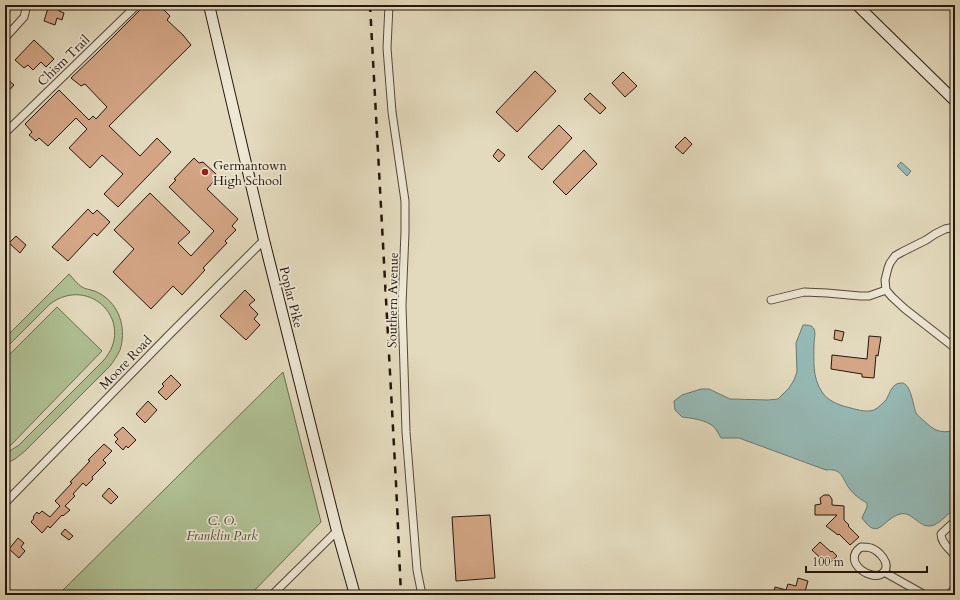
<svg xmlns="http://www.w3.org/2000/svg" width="960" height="600" font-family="Cardo,serif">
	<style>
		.green { fill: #afc194; stroke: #6a6c50 }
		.water { fill: #96bab6; stroke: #697872 }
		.building { fill: #d4a686; stroke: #25160c }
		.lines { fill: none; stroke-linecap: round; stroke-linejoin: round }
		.street-casing { stroke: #544738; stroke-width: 9 }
		.secondary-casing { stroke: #25160c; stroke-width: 12 }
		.street { stroke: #ede7d4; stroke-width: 7 }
		.secondary { stroke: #ede7d4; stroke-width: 10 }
		.rail { stroke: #25160c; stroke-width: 2.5; stroke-dasharray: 7 7; stroke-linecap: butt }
		.poi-dot { fill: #8f2418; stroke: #ede7d4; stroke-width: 1.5 }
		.labels { text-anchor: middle; stroke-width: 3.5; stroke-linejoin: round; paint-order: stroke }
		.street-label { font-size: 13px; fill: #25160c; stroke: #ede7d4 }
		.poi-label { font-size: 13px; fill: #25160c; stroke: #ede7d4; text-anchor: start }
		.park-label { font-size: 13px; font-style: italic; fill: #4e4935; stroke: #ede7d4 }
	</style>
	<rect width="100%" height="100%" fill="#e3dabd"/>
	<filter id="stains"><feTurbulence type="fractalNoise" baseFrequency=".005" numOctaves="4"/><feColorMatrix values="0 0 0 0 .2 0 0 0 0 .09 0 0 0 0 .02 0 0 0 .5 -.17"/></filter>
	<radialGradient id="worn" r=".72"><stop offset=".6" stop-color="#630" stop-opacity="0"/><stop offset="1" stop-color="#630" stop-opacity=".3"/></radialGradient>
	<!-- green -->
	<g class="green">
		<path d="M69,274C73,278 77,284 82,287C85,289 88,289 91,290C96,291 101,294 105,297C121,309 126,331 120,350C117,356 114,361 110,366L25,451L15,459L5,464V454L19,445L103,361C137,323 90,274 50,304L5,349V338Z"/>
		<path d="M57,307L102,351L9,447L5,444V359Z"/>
		<path d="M283,372L321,522L250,595H58Z"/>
	</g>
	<!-- water -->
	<g class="water">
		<path d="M901,162L911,171L907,176L897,166Z"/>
		<path d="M803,325C808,325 812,325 814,329C816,333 814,340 814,344C814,361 812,377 822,392C827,400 838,405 847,407C855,409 866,413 874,410C878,408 883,403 886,400C890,393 892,383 901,383C911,382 913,406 916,413C918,416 921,418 923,420C935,431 938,433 955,431V508C949,513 943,520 936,524C921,533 913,510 900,514C882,519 879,542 862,518L867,507V503C860,499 854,495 849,488C842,478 842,468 826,470L739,438H721C719,435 717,430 714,427C707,420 691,418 682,417L675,410L674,401L682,395L701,389H709L730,399L768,400L778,399L789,388L794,380L797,372L796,343Z"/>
	</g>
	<!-- building -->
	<g class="building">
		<path d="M49,5H61L59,11L64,13L62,20L57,18L55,25L44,21Z"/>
		<path d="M145,5H153L158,10L161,7L170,16L167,20L183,35L191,45L109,126L140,156L157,138L171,152L118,207L104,194L123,174L102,155L90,168L69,148L87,129L76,118L48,146L39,138L36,141L29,135L32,132L25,124L59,90L89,120L93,116L96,119L107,107L85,84L81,86L71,78L96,54Z"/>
		<path d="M34,40L54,59L46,67L41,62L33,70L28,65L24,68L15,60Z"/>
		<path d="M535,71L556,91L517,132L496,112Z"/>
		<path d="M623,72L637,86L625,97L612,83Z"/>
		<path d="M5,77L14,85L5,95Z"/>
		<path d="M590,93L606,108L600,114L584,99Z"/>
		<path d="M559,125L572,138L542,170L528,157Z"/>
		<path d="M685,137L692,144L683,154L675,147Z"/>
		<path d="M498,149L505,155L499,162L493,156Z"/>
		<path d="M584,150L597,164L566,195L553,182Z"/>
		<path d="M194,158L199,163L203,162L216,174V179L207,189L238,219L232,226L236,230L225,241L227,243L203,268L205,270L182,295L173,286L151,309L113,272L134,249L114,230L150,193L190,232L178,243L191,256L214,231L169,187L176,180L174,179Z"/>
		<path d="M88,209L93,214L97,210L110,222L97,236L94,233L68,261L52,247Z"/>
		<path d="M16,236L26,245L20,253L9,243Z"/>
		<path d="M245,290L255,300L249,305L258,314L254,319L260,325L246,340L220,316Z"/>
		<path d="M835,330L844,332L842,341L834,339Z"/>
		<path d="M869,336L881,337L878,356L876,355L874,378L862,377V374L831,369L832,355L867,359Z"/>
		<path d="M171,375L181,385L166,400L158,392L164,386L162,384Z"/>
		<path d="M148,401L157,410L145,423L136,414Z"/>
		<path d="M123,427L136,440L128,448L126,446L123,450L115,442L118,439L114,435Z"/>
		<path d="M104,444L112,451L103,460L106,463L92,477L93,479L86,486L83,483L73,494L75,496L65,506L70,510L63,516L62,515L50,528L48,526L42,533L31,522L34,518L33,517L37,512L39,514L42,511L50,517L60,506L55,501L72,483L70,482L90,461L88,460Z"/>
		<path d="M109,488L118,497L111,504L102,496Z"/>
		<path d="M824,495H829L832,499V505L844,506V520L849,525L848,526L859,537L850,545L839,534L838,535L826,526L837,515H815V505L821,504L820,498Z"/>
		<path d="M490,515L495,578L456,581L452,517Z"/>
		<path d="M65,529L73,536L69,540L61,534Z"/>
		<path d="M18,538L24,543L21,547L25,551L19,558L9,549Z"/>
		<path d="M820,542L831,552L832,551L837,556L828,565L812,550Z"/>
		<path d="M798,578L808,581L804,595H773L775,587L786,590L788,584L796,586Z"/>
	</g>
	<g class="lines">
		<defs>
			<g id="street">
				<path d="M389,5L387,48L392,112L405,201V232L402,305L406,432L417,570L422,595"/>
				<path d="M5,38L24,17L27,5"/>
				<path d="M5,133L137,5"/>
				<path d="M955,227L945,229L935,234L926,240L902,252L895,256L890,263L888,268L885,280L886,290L892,297L905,309L955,348"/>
				<path d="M771,300L804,292L827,293L860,296H869L886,290"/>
				<path d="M5,503L169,335L264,240"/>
				<path d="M955,521L941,534C941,543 950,549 955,556"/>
				<path d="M861,547C865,547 867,547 871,548C879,551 891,563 884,572C874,584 840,562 861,547Z"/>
				<path d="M884,572L925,595"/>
				<path d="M272,595L337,531"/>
				<path d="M948,595L955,589"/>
			</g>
			<g id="secondary">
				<path d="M209,5L264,240L337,531L355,595"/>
				<path d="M857,5L955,101"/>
			</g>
		</defs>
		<!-- street casing -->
		<use href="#street" class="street-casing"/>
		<!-- secondary casing -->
		<use href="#secondary" class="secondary-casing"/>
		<!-- street -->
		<use href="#street" class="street"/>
		<!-- secondary -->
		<use href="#secondary" class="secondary"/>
		<!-- rail -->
		<path class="rail" d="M370,5L396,483L401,595"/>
	</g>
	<!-- markers -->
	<circle class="poi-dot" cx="205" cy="172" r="4"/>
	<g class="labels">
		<!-- street labels -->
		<g class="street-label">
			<text transform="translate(63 60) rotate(-44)" y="5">Chism Trail</text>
			<text transform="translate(292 297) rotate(76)" y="5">Poplar Pike</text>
			<text transform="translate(392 300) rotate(-89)" y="5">Southern Avenue</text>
			<text transform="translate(125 362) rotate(-46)" y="5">Moore Road</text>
		</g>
		<!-- poi labels -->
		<g class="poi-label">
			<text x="213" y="170">Germantown<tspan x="213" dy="15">High School</tspan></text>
		</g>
		<!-- park labels -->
		<g class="park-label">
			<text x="222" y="525">C. O.<tspan x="222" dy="15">Franklin Park</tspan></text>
		</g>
	</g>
	<!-- margin -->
	<rect width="960" height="600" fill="none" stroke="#e3dabd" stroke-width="20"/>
	<rect x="6" y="6" width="948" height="588" fill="none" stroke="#25160c" stroke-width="2"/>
	<rect x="10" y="10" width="940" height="580" fill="none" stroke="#25160c"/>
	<!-- scale -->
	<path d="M806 566v6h121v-6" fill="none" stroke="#25160c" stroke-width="2"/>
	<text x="812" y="566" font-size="12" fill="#25160c" stroke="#ede7d4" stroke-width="3" paint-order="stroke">100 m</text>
	<rect width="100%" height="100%" filter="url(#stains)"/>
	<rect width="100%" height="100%" fill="url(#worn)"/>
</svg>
